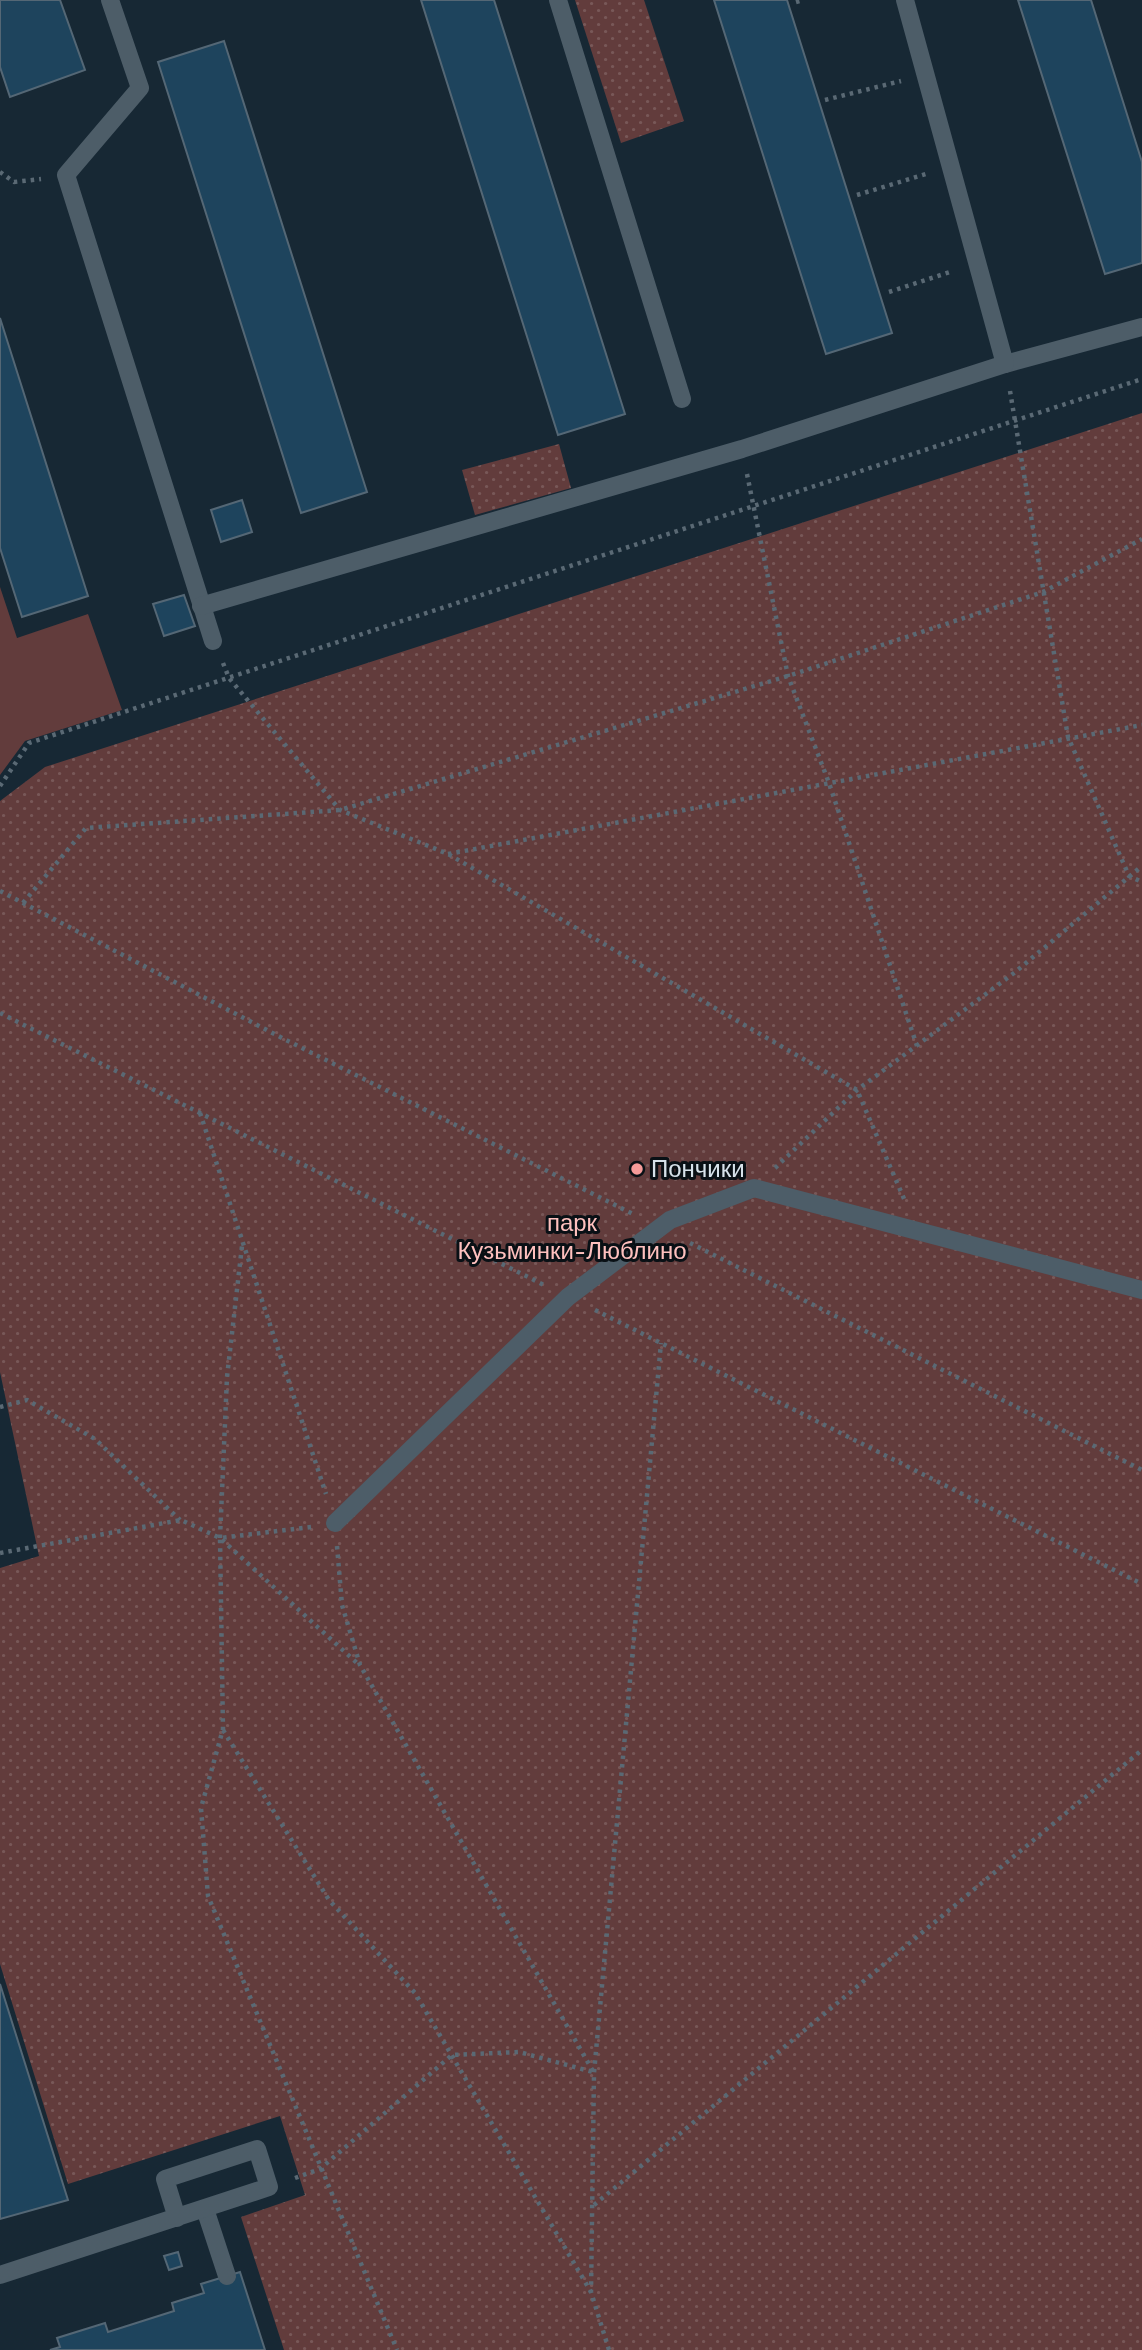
<svg xmlns="http://www.w3.org/2000/svg" width="1142" height="2350" font-family="'Work Sans',sans-serif">
	<style>
		.grass { fill: #623c3c }
		.park { fill: url(#park-dots) }
		.building { fill: #1e445d; stroke: #546775; stroke-width: 2 }
		.lines { fill: none; stroke-linecap: round; stroke-linejoin: round }
		.path { stroke: #5a6974; stroke-width: 4.5; stroke-dasharray: 3.5 5; stroke-linecap: butt }
		.service { stroke: #4d5d68; stroke-width: 18 }
		.poi-dot { fill: #f59b99; stroke: #091015; stroke-width: 2.5 }
		.labels { text-anchor: middle; stroke-width: 6; stroke-linejoin: round; paint-order: stroke }
		.poi-label { font-size: 24px; fill: #d7e2ea; stroke: #091015; text-anchor: start }
		.park-label { font-size: 24px; fill: #fec0be; stroke: #091015 }
	</style>
	<defs>
		<pattern id="park-dots" width="8" height="8" patternUnits="userSpaceOnUse" patternTransform="scale(1.75)"><rect width="8" height="8" fill="#623c3c"/><path d="M2 2h.1M6 6h.1" fill="none" stroke="#785858" stroke-width="1.8" stroke-linecap="round"/></pattern>
	</defs>
	<rect width="100%" height="100%" fill="#172834"/>
	<!-- grass -->
	<path class="grass" d="M0,587L17,638L88,614L122,710L25,741L0,775Z"/>
	<!-- park -->
	<g class="park">
		<path d="M575,0H644L684,121L621,143Z"/>
		<path d="M1142,413V2350H284L241,2217L305,2195L280,2116L68,2184L0,1964V1568L39,1556L0,1372V801L45,767Z"/>
		<path d="M559,444L571,488L475,515L462,470Z"/>
	</g>
	<!-- building -->
	<g class="building">
		<path d="M0,0H60L85,70L10,97L0,67Z"/>
		<path d="M421,0H494L625,414L558,435Z"/>
		<path d="M714,0H787L892,333L826,354Z"/>
		<path d="M1018,0H1091L1142,162V263L1105,274Z"/>
		<path d="M224,41L367,492L301,513L158,62Z"/>
		<path d="M0,318L88,596L22,617L0,548Z"/>
		<path d="M242,500L252,532L221,542L211,510Z"/>
		<path d="M184,595L195,626L164,636L153,604Z"/>
		<path d="M0,1984L68,2200L0,2219Z"/>
		<path d="M178,2252L182,2266L169,2270L164,2256Z"/>
		<path d="M240,2272L265,2350H50L60,2347L57,2338L105,2323L108,2332L174,2311L172,2303L204,2293L201,2284Z"/>
	</g>
	<g class="lines">
		<!-- path -->
		<g class="path">
			<path d="M796,2L803,0"/>
			<path d="M825,100L901,81"/>
			<path d="M0,172L14,182L41,179"/>
			<path d="M857,195L926,174"/>
			<path d="M889,292L953,271"/>
			<path d="M1010,391L1068,737L1129,876L1142,882"/>
			<path d="M747,474L788,676L829,783L917,1046"/>
			<path d="M223,663L229,678L340,810L448,854L857,1090L905,1201"/>
			<path d="M0,786L29,743L1142,379"/>
			<path d="M448,854L1142,725"/>
			<path d="M0,891L286,1040L635,1215"/>
			<path d="M23,903L86,828L340,810L788,676L1043,592L1142,539"/>
			<path d="M0,1013L544,1285"/>
			<path d="M200,1113L326,1494"/>
			<path d="M775,1168L857,1090L1014,973L1142,866"/>
			<path d="M690,1243L1142,1470"/>
			<path d="M595,1310L1142,1584"/>
			<path d="M0,1407L27,1400L95,1439L180,1520"/>
			<path d="M311,1527L220,1538L223,1729L201,1808L208,1896L397,2350"/>
			<path d="M220,1538L227,1377L242,1246"/>
			<path d="M337,1546L342,1605L360,1665L594,2073"/>
			<path d="M0,1553L181,1520L220,1538L357,1663"/>
			<path d="M223,1730L329,1900L415,1993L591,2292"/>
			<path d="M295,2178L320,2169L452,2055L519,2052L593,2072"/>
			<path d="M594,2205L1142,1750"/>
			<path d="M609,2350L591,2292L594,2073L661,1343"/>
		</g>
		<!-- service -->
		<g class="service">
			<path d="M110,0L140,88L66,175L213,641"/>
			<path d="M558,0L682,399"/>
			<path d="M1005,364L1142,327"/>
			<path d="M201,606L742,449L1005,364L905,0"/>
			<path d="M335,1523L568,1297L670,1220L754,1188L1142,1290"/>
			<path d="M205,2209L227,2276"/>
			<path d="M0,2275L269,2187L257,2149L165,2179L177,2218"/>
		</g>
	</g>
	<!-- markers -->
	<circle class="poi-dot" cx="637" cy="1169" r="7"/>
	<g class="labels">
		<!-- poi labels -->
		<g class="poi-label">
			<text x="651" y="1177">Пончики</text>
		</g>
		<!-- park labels -->
		<g class="park-label">
			<text x="572" y="1231">парк<tspan x="572" dy="28">Кузьминки-Люблино</tspan></text>
		</g>
	</g>
</svg>
